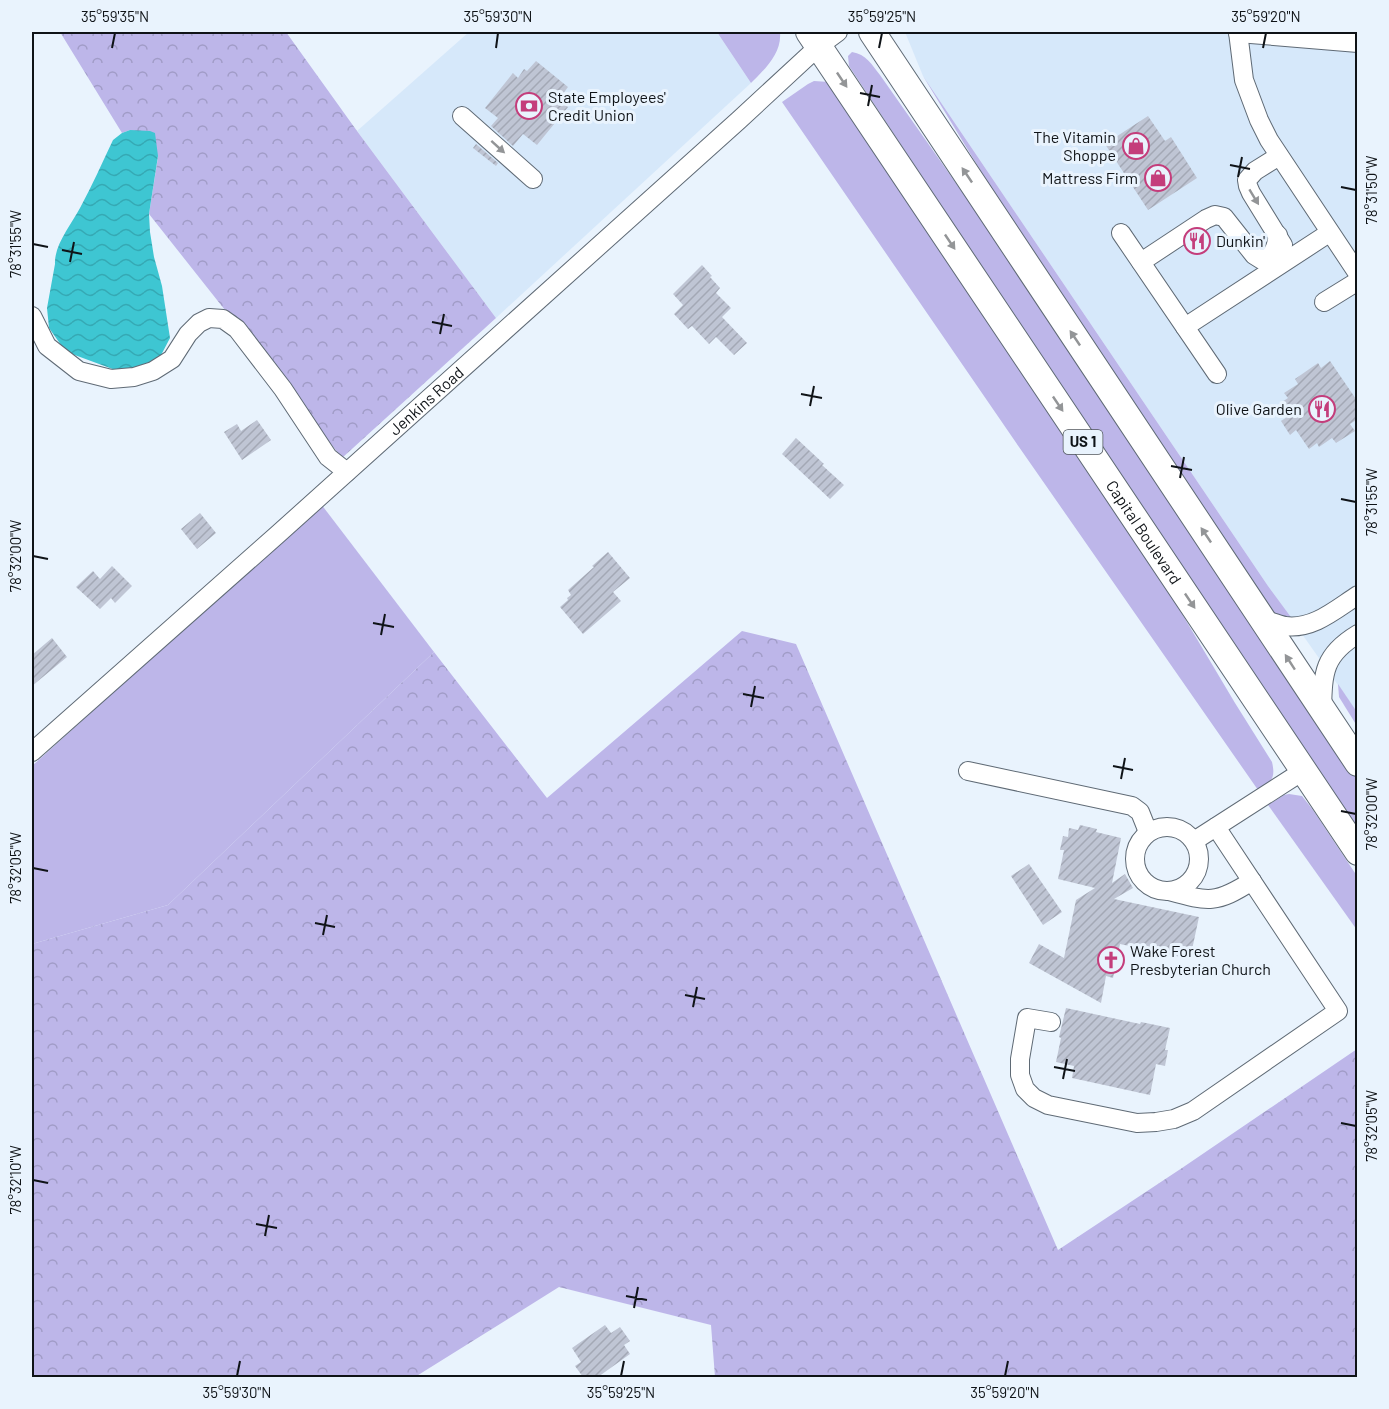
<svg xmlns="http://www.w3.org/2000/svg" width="1389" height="1409" font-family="Barlow,sans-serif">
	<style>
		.built { fill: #d6e8fa }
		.grass { fill: #bdb6e9 }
		.forest { fill: url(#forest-crowns) }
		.water { fill: url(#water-waves) }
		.building { fill: url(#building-hatch) }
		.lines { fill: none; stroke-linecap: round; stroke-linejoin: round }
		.minor-casing { stroke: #5f6a75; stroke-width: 20 }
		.highway-casing { stroke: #5f6a75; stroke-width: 28 }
		.minor { stroke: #fff; stroke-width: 18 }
		.highway { stroke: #fff; stroke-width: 26 }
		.oneway { fill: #939597 }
		.ticks { fill: none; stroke: #0f1317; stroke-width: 2 }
		.labels { text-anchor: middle; stroke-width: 6; stroke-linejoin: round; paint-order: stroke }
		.shield { fill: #e9f3fd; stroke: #50565c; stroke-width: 1.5 }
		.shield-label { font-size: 15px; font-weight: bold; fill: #0f1317 }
		.poi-label { font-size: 16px; fill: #0f1317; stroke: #e9f3fd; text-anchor: start }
		.street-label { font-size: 16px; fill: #0f1317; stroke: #e9f3fd }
		.neatline { fill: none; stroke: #0f1317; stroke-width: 2 }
		.ticks-label { font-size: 15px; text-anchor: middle; fill: #0f1317 }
	</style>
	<defs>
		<pattern id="forest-crowns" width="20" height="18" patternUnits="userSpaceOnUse" patternTransform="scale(1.5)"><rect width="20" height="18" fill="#bdb6e9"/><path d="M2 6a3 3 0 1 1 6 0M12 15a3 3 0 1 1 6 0" fill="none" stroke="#a19cc7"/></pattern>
		<pattern id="water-waves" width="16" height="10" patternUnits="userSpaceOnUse" patternTransform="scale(1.5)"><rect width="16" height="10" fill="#3ec6d2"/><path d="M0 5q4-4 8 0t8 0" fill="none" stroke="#35a9b4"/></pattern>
		<pattern id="building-hatch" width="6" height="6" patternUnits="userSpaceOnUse" patternTransform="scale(1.5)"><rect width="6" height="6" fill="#bfc5d4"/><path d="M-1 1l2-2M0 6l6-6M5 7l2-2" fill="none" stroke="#a3a8b5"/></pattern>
	</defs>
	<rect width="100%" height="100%" fill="#e9f3fd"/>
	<!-- built -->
	<g class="built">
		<path d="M469,32H717L751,83L496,318L357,131Z"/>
		<path d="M905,32H1357V712L1268,586L923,76Z"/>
	</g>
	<!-- grass -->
	<g class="grass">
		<path d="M717,32H780C782,53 765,69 751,83Z"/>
		<path d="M852,52C866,54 872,65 880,75L1078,357L1357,779V837L849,66L848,56Z"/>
		<path d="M923,76L1268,586L1293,620L1276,615L1269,606L1027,247Z"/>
		<path d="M814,81L829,82L1172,597L1235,703L1272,762C1276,779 1271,782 1258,790L1019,447L782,102L808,84Z"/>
		<path d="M321,504L434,652L168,905L32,944V766Z"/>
		<path d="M1338,684L1357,712V726L1339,697Z"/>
		<path d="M1289,794L1302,796L1313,810L1357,876V930L1268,805L1284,795Z"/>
	</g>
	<!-- forest -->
	<g class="forest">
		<path d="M60,32H286L357,131L496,318L342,458L149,214L158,157L130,130L122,133Z"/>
		<path d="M742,631L796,644L1058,1250L1182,1168L1357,1049V1377H715L711,1325L559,1287L415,1377H32V944L168,905L434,652L547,798Z"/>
	</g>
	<!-- water -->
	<path class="water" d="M130,130L150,131L155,133L158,156L149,214L150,232L154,257L162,286L170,338L158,361L140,369L118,371L72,354L61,345L49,328L47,308L55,264C54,245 71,225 80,208C92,186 102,163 113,140L122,133Z"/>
	<!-- building -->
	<g class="building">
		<path d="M536,61L568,87L558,100L568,107L537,145L523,134L513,146L491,126L498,118L485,108L513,73L518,78L524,69L527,71Z"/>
		<path d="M1148,116L1165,141L1171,137L1197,178L1148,210L1105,144Z"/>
		<path d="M476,144L498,163L496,166L473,148Z"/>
		<path d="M702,265L712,276L710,277L720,288L716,293L731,308L722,317L747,343L734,355L716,337L709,344L692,326L688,329L674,314L683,305L673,294Z"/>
		<path d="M1330,361L1358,402V419L1350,424L1355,431L1336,443L1332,438L1319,447L1317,443L1309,449L1296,430L1290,435L1281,421L1290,415L1282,402L1288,398L1284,393L1298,384L1295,379L1318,363L1321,368Z"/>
		<path d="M257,420L271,440L242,460L224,432L237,424L241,431Z"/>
		<path d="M796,438L824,464L822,465L844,485L830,499L782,454Z"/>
		<path d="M200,513L216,533L197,549L181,529Z"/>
		<path d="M608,552L630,578L613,592L621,601L583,634L560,607L568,600L567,598L571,595L568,590L594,567L592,566Z"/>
		<path d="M112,566L132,586L115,603L111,598L100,609L76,587L93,571L100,579Z"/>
		<path d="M52,638L67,657L32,686V655Z"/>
		<path d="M1080,825L1097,829L1096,832L1121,838L1112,883L1125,874L1133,888L1114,899L1199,917L1190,959L1120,944L1113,978L1106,976L1101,1003L1029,963L1039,944L1064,958L1076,900L1095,888L1058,879L1064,850H1060L1063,836L1068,837L1069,828L1078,830Z"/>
		<path d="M1029,864L1062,912L1043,925L1011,876Z"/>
		<path d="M1066,1008L1140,1024L1141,1022L1170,1028L1165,1050H1168L1165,1066L1156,1064L1150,1095L1072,1078L1074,1066L1056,1062L1061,1038L1059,1037Z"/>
		<path d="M605,1325L611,1333L620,1327L630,1341L624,1345L630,1354L598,1377H583L575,1366L581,1362L572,1348Z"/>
	</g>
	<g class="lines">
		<defs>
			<g id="minor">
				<path d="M1238,32L1244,80L1259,120L1269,140L1358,274"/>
				<path d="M1238,33L1358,43"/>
				<path d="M462,116L533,179"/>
				<path d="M1279,156L1255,171L1247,180L1248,186L1251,193L1283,245"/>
				<path d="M1121,233L1217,374"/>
				<path d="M1141,262L1206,219L1215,215L1224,217L1254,255L1262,260C1274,256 1276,247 1278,235"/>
				<path d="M1324,302L1358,281"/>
				<path d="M32,316L47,346L79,371L111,379L134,377L153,371L172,359L188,334L199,323L209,318L223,319L237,329L283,389L328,457L347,472"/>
				<path d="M1185,327L1329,233"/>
				<path d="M1262,619C1269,621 1277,624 1285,626C1313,630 1336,609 1358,595"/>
				<path d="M1322,710C1323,673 1323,655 1358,634"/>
				<path id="s1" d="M32,752L277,535L739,120L819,46L838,32"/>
				<path d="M968,771L1132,806L1140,812L1148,832"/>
				<circle cx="1167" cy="859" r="32"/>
				<path d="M1194,841L1303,771"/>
				<path d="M1169,891C1209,902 1216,904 1252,881"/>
				<path d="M1051,1022L1027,1018L1020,1059V1075L1025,1089L1034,1098L1048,1105L1137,1123L1156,1122L1174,1119L1193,1111L1338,1011L1216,827"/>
			</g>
			<g id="highway">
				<path id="s2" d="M809,32L1358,852"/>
				<path d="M872,32L1358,763"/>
			</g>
		</defs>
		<!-- minor casing -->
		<use href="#minor" class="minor-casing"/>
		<!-- highway casing -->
		<use href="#highway" class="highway-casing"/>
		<!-- minor -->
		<use href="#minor" class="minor"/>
		<!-- highway -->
		<use href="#highway" class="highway"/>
	</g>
	<!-- one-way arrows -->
	<defs><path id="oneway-solid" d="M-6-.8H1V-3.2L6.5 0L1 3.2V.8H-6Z" transform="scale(1.5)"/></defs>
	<g class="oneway">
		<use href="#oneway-solid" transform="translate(842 80) rotate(56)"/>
		<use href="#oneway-solid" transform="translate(498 147) rotate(42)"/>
		<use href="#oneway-solid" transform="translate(967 175) rotate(-124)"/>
		<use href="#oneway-solid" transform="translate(1254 197) rotate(59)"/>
		<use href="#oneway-solid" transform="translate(950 242) rotate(56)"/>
		<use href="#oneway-solid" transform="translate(1075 338) rotate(-124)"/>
		<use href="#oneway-solid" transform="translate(1058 404) rotate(56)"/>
		<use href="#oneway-solid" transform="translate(1206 535) rotate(-124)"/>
		<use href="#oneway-solid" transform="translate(1190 601) rotate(56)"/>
		<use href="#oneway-solid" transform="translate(1290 662) rotate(-123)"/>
	</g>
	<!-- ticks -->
	<path class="ticks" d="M112,48L115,33M496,48L498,33M879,48L882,33M1263,48L1266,33M860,93L880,97M868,106L872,85M1230,165L1250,169M1238,177L1242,157M1341,187L1356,190M33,244L48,247M62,250L82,254M70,262L74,242M432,322L452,326M440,334L444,314M801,394L822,398M810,406L814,386M1171,466L1192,470M1180,478L1184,457M1341,499L1356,502M33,556L48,559M373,623L394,627M381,635L385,614M743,694L764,698M751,707L755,686M1113,766L1133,770M1121,779L1125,758M1341,811L1356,814M33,868L48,871M315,923L335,927M323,935L327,915M685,995L705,999M693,1007L697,987M1054,1067L1075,1071M1063,1079L1067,1059M1341,1123L1356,1126M33,1180L48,1183M256,1224L277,1228M265,1236L269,1215M626,1296L647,1300M634,1308L638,1287M237,1376L240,1361M621,1376L624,1361M1005,1376L1008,1361"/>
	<!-- icons -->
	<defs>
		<symbol id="bank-ring" viewBox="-11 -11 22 22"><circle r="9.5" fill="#e9f3fd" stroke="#c43d7b" stroke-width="1.5"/><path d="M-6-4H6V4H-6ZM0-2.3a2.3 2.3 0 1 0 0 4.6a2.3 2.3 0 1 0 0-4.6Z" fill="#c43d7b"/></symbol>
		<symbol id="shop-ring" viewBox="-11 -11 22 22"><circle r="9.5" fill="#e9f3fd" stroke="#c43d7b" stroke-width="1.5"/><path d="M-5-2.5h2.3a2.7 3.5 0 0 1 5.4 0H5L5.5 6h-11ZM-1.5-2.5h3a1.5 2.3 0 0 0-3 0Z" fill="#c43d7b"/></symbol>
		<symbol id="restaurant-ring" viewBox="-11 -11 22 22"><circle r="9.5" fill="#e9f3fd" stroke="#c43d7b" stroke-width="1.5"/><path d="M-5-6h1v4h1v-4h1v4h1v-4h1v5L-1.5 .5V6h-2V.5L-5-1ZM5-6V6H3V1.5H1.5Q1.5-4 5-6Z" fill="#c43d7b"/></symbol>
		<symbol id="church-ring" viewBox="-11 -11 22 22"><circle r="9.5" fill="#e9f3fd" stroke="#c43d7b" stroke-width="1.5"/><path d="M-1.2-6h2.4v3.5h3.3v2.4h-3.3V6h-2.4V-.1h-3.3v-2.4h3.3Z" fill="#c43d7b"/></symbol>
	</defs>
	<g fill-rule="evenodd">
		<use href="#bank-ring" x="514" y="91" width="30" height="30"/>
		<use href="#shop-ring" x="1121" y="131" width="30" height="30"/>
		<use href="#shop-ring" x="1143" y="163" width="30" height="30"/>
		<use href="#restaurant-ring" x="1182" y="226" width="30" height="30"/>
		<use href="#restaurant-ring" x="1307" y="394" width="30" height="30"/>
		<use href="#church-ring" x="1096" y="945" width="30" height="30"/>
	</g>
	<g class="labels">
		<!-- shield labels -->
		<rect class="shield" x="1063.5" y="430" width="39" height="24" rx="4.5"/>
		<g class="shield-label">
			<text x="1083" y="447">US 1</text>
		</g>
		<!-- poi labels -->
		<g class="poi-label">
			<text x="548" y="103">State Employees'<tspan x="548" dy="18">Credit Union</tspan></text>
			<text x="1116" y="143" text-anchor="end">The Vitamin<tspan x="1116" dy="18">Shoppe</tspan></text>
			<text x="1138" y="184" text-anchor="end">Mattress Firm</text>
			<text x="1216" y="247">Dunkin'</text>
			<text x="1302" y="415" text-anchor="end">Olive Garden</text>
			<text x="1130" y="957">Wake Forest<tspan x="1130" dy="18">Presbyterian Church</tspan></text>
		</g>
		<!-- street labels -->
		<g class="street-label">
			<text dy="6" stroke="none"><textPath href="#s1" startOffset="528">Jenkins Road</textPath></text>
			<text dy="6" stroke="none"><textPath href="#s2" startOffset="602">Capital Boulevard</textPath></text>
		</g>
	</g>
	<!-- border -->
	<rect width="1389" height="1409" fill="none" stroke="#e9f3fd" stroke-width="66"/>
	<rect x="33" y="33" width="1323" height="1343" class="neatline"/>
	<g class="ticks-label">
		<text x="115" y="22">35°59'35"N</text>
		<text x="498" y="22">35°59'30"N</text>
		<text x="882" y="22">35°59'25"N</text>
		<text x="1266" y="22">35°59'20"N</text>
		<text transform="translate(1372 190) rotate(-90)" y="5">78°31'50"W</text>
		<text transform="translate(16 244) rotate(-90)" y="5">78°31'55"W</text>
		<text transform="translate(1372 502) rotate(-90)" y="5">78°31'55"W</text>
		<text transform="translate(16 556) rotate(-90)" y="5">78°32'00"W</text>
		<text transform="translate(1372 814) rotate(-90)" y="5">78°32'00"W</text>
		<text transform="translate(16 868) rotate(-90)" y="5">78°32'05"W</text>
		<text transform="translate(1372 1126) rotate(-90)" y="5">78°32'05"W</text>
		<text transform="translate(16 1180) rotate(-90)" y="5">78°32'10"W</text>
		<text x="237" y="1398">35°59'30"N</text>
		<text x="621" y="1398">35°59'25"N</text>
		<text x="1005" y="1398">35°59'20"N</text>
	</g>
</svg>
